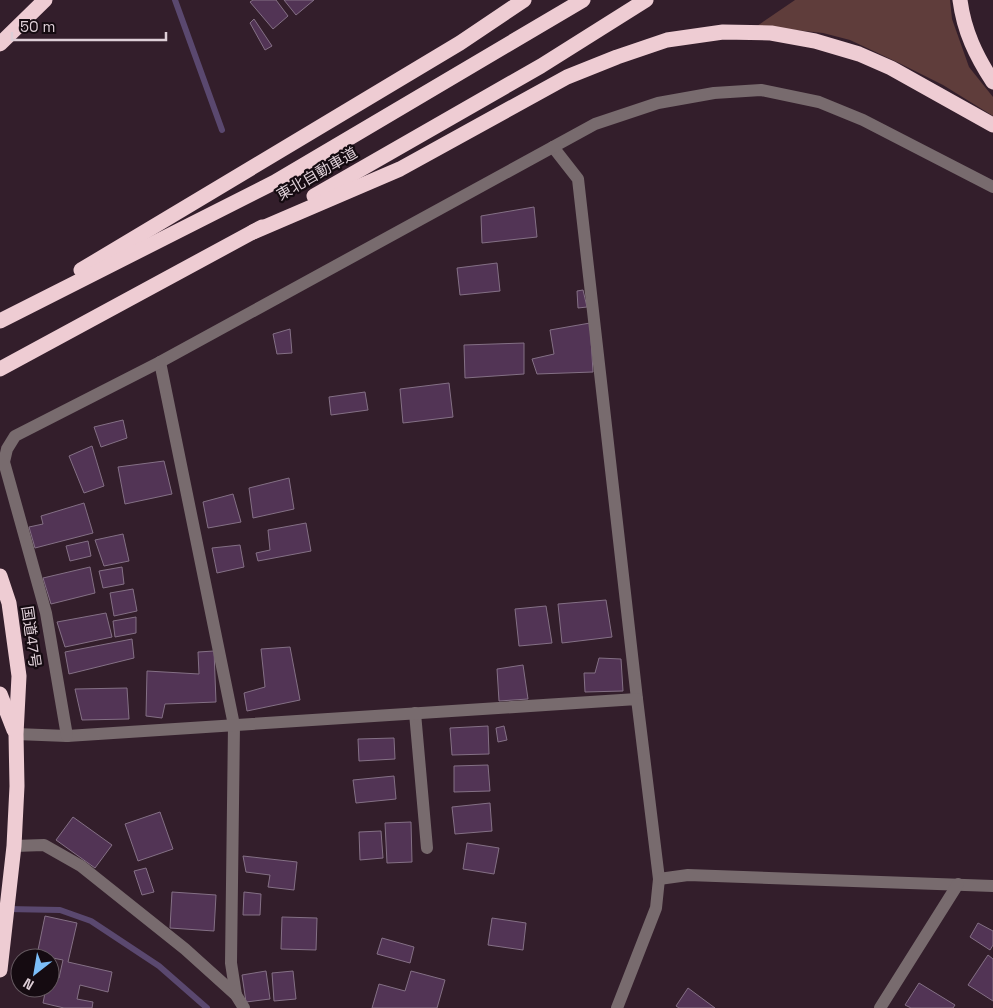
<svg xmlns="http://www.w3.org/2000/svg" width="993" height="1008" font-family="'Space Grotesk','Noto Sans JP',sans-serif">
	<style>
		.green { fill: #5f3d3b }
		.lines { fill: none; stroke-linecap: round; stroke-linejoin: round }
		.stream { stroke: #5a486f; stroke-width: 6 }
		.building { fill: #523455; stroke: #847085 }
		.minor { stroke: #786b6e; stroke-width: 12 }
		.highway { stroke: #eeccd3; stroke-width: 15 }
		.labels { text-anchor: middle; stroke-width: 4.5; stroke-linejoin: round; paint-order: stroke }
		.street-label { font-size: 15px; fill: #decfd7; stroke: #150b11 }
	</style>
	<rect width="100%" height="100%" fill="#331e2b"/>
	<!-- green -->
	<path class="green" d="M795,0H950L952,19L969,67L993,97V116L943,85L899,63L850,40L823,33L757,26Z"/>
	<g class="lines">
		<!-- stream -->
		<g class="stream">
			<path d="M175,0L222,130"/>
			<path d="M7,909L60,910L91,921L159,966L207,1008"/>
		</g>
	</g>
	<!-- building -->
	<g class="building">
		<path d="M253,0H276L288,16L273,29L250,2Z"/>
		<path d="M284,0H314L296,15Z"/>
		<path d="M254,19L272,46L265,50L250,23Z"/>
		<path d="M534,207L537,237L482,243L481,216Z"/>
		<path d="M497,263L500,291L460,295L457,268Z"/>
		<path d="M583,290L587,307L578,308L577,291Z"/>
		<path d="M590,323L593,372L537,374L532,359L554,354L550,330Z"/>
		<path d="M290,329L292,353L277,354L273,334Z"/>
		<path d="M524,343V374L465,378L464,345Z"/>
		<path d="M449,383L453,417L403,423L400,389Z"/>
		<path d="M365,392L368,410L331,415L329,397Z"/>
		<path d="M123,420L127,438L101,447L94,427Z"/>
		<path d="M92,446L104,486L84,493L69,456Z"/>
		<path d="M164,461L172,494L125,504L118,467Z"/>
		<path d="M289,478L294,509L253,518L249,488Z"/>
		<path d="M233,494L241,522L208,528L203,502Z"/>
		<path d="M84,503L93,533L35,548L29,527L43,524L41,516Z"/>
		<path d="M306,523L311,551L258,561L256,553L270,550L268,530Z"/>
		<path d="M123,534L129,561L104,566L95,540Z"/>
		<path d="M88,541L91,556L70,561L66,546Z"/>
		<path d="M240,545L244,567L217,573L212,548Z"/>
		<path d="M90,567L95,593L51,604L43,578Z"/>
		<path d="M122,567L124,584L103,588L99,571Z"/>
		<path d="M133,589L137,611L114,616L110,593Z"/>
		<path d="M606,600L612,637L562,643L558,604Z"/>
		<path d="M546,606L552,643L519,646L515,609Z"/>
		<path d="M106,613L112,637L65,647L57,622Z"/>
		<path d="M136,617V633L115,637L113,621Z"/>
		<path d="M132,639L134,658L69,674L65,652Z"/>
		<path d="M290,647L300,700L247,711L244,693L265,687L261,649Z"/>
		<path d="M214,651L216,702L165,704L162,718L146,716L147,671L199,674L198,652Z"/>
		<path d="M599,658L621,659L623,691L585,692L584,673H595Z"/>
		<path d="M523,665L528,699L499,701L497,669Z"/>
		<path d="M127,688L129,719L82,720L75,689Z"/>
		<path d="M488,726L489,754L452,755L450,728Z"/>
		<path d="M504,726L507,740L498,742L496,728Z"/>
		<path d="M394,738L395,759L359,761L358,739Z"/>
		<path d="M488,765L490,791L454,792V766Z"/>
		<path d="M394,776L396,799L356,803L353,780Z"/>
		<path d="M490,803L492,831L455,834L452,807Z"/>
		<path d="M160,812L173,849L138,861L125,824Z"/>
		<path d="M73,817L112,845L95,868L56,840Z"/>
		<path d="M411,822L412,862L387,863L385,823Z"/>
		<path d="M381,831L383,858L360,860L359,832Z"/>
		<path d="M467,843L499,848L494,874L463,869Z"/>
		<path d="M243,856L297,862L294,890L268,887L270,875L246,872Z"/>
		<path d="M146,868L154,892L142,895L134,871Z"/>
		<path d="M172,892L216,895L214,931L170,928Z"/>
		<path d="M244,892L261,894L260,915H243Z"/>
		<path d="M45,916L77,923L68,962L112,972L108,992L80,985L77,999L93,1002L92,1008H64L43,1003L46,988H50V976L59,978L63,960L37,955Z"/>
		<path d="M282,917L317,918L316,950L281,949Z"/>
		<path d="M492,918L526,923L523,950L488,945Z"/>
		<path d="M978,923L993,931V945L990,950L970,937Z"/>
		<path d="M382,938L414,947L410,963L377,954Z"/>
		<path d="M988,955L993,959V1001L968,985Z"/>
		<path d="M266,971L270,999L246,1002L242,975Z"/>
		<path d="M293,971L296,999L274,1001L272,973Z"/>
		<path d="M411,971L445,980L437,1008H372L379,984L405,991Z"/>
		<path d="M919,983L955,1005L953,1008H911L905,1005Z"/>
		<path d="M688,988L715,1008H679L676,1006Z"/>
	</g>
	<g class="lines">
		<!-- minor -->
		<g class="minor">
			<path d="M553,147L578,179L637,699"/>
			<path d="M160,362L234,725L231,963L236,995"/>
			<path d="M415,713L427,848"/>
			<path d="M16,734L67,736L637,699L659,879L656,908L617,1008"/>
			<path d="M67,736L46,613L4,462L7,449L15,436L160,362L595,124L658,103L714,93L761,90L819,102L863,120L993,187"/>
			<path d="M14,846L44,845L81,866L185,949L236,995L244,1008"/>
			<path d="M659,879L688,875L993,886"/>
			<path d="M880,1008L958,884"/>
		</g>
		<!-- highway -->
		<g class="highway">
			<path d="M960,0C964,31 976,56 993,82"/>
			<path d="M0,44L45,0"/>
			<path d="M314,196L541,66L646,0"/>
			<path d="M253,232L400,169L567,77L617,57L667,40L723,32L771,33L815,41L859,54L891,68L993,125"/>
			<path d="M81,270L460,43L524,0"/>
			<path d="M0,321L275,182L583,0"/>
			<path d="M0,369L262,227"/>
			<path d="M0,576L9,603L19,676L16,734L17,786L14,846L0,970"/>
			<path d="M0,694L14,730"/>
		</g>
	</g>
	<g class="labels">
		<!-- street labels -->
		<g class="street-label">
			<text transform="translate(317 174) rotate(-30)" y="5">東北自動車道</text>
			<text transform="translate(31 637) rotate(82)" y="5">国道47号</text>
		</g>
	</g>
	<!-- north arrow -->
	<g transform="translate(35 973) rotate(211)"><circle r="24" fill="#150b11" stroke="#655960"/>
	<path d="M0-4L9 19L0 12L-9 19Z" fill="#7cbef9"/>
	<text y="-8" font-size="14" font-weight="bold" text-anchor="middle" fill="#decfd7">N</text>
	</g>
	<!-- scale -->
	<path d="M12 32v8h154v-8" fill="none" stroke="#decfd7" stroke-width="2.5"/>
	<text x="20" y="32" font-size="15" fill="#decfd7" stroke="#150b11" stroke-width="4" paint-order="stroke">50 m</text>
</svg>
